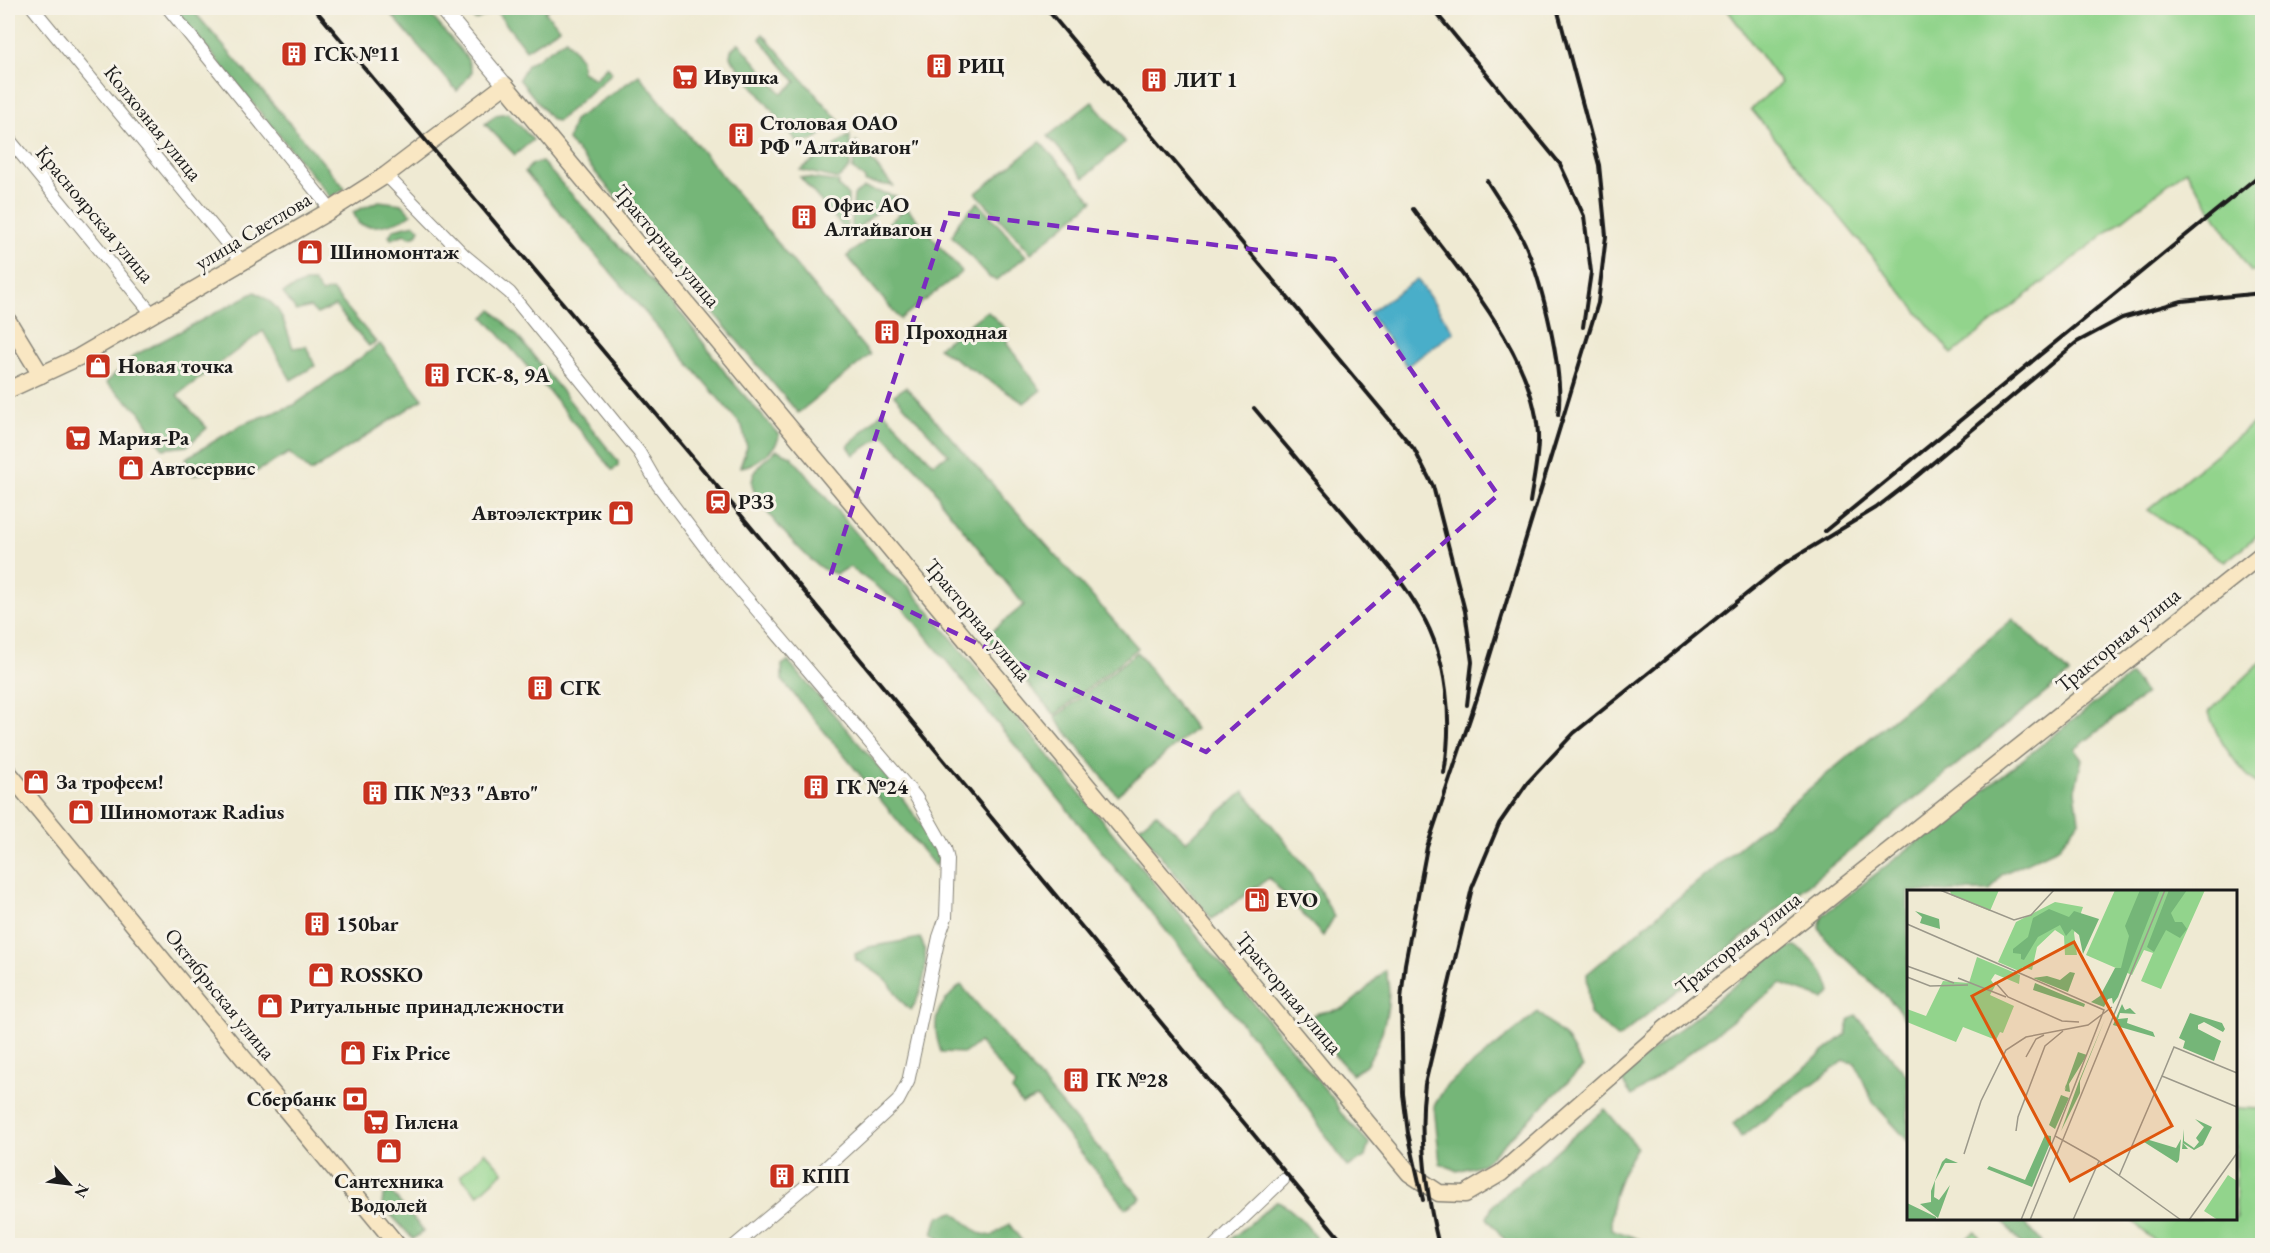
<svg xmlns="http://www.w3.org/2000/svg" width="2270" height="1253" font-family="'EB Garamond',serif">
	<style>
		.green { fill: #92d48c; stroke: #577854; stroke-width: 1.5 }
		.forest { fill: #75b678; stroke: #48694a; stroke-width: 1.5 }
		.water { fill: #49aec9; stroke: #326572; stroke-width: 1.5 }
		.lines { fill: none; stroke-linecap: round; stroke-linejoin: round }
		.minor-casing { stroke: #868378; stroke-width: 14 }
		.tertiary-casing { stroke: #868378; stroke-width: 17 }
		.secondary-casing { stroke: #868378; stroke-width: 19 }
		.minor { stroke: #fff; stroke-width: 12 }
		.tertiary { stroke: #fff; stroke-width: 15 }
		.secondary { stroke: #f9e7c3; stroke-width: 16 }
		.rail { stroke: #1c1c1c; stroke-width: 4 }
		.marked { fill: none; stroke: #7b2cbf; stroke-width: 4.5; stroke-dasharray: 12 8; stroke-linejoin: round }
		.labels { text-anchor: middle; stroke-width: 6; stroke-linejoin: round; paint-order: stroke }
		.poi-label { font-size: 21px; font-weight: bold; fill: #1c1c1c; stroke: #f7f3e8; text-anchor: start }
		.street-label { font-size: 21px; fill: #1c1c1c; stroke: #f7f3e8 }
		.inset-road { fill: none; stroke: #9b988a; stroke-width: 1.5 }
		.view { fill: #de560d; fill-opacity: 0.15; stroke: #de560d; stroke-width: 3 }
		.inset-edge { fill: none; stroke: #1c1c1c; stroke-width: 3 }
	</style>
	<rect width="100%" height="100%" fill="#f7f3e8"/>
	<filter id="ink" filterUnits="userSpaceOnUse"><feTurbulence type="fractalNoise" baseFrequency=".0167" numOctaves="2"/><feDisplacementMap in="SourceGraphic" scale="12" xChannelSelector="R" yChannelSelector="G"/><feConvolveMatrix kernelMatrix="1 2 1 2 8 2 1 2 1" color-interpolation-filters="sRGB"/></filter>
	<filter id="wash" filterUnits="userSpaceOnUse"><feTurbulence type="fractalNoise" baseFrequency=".008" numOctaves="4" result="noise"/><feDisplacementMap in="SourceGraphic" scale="24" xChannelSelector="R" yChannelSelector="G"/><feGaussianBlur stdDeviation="1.35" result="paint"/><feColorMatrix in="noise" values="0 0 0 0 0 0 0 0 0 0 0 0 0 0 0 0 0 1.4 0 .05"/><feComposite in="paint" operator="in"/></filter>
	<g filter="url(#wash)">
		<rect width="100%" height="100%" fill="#efead3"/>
		<!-- green -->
		<g class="green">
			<path d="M1726,8H2262V271L2251,272L2186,170L1952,354L1751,109L1781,83Z"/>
			<path d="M2262,416V531L2225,562L2148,510Z"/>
			<path d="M2262,661V788C2240,772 2216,739 2209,712Z"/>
			<path d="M2236,1108L2262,1109V1245H2159L2130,1219L2236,1218Z"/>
			<path d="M485,1152L503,1172L478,1195L460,1176Z"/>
			<path d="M1975,1232L1985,1245H1958Z"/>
		</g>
		<!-- forest -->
		<g class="forest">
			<path d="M174,8H191L345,188L331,198Z"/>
			<path d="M386,8H425L467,58L472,72L457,91Z"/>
			<path d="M465,8H550L545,12L560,28L526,50L496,11L475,20Z"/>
			<path d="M763,34L839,121L812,141L797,142L730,57L731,50L739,43L782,94L796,82L760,39Z"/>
			<path d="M566,39L581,59L582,72L595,79L607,66L612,73L558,121L552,120L519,79L527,65Z"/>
			<path d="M639,75L870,355L798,413L568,140L574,120Z"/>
			<path d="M1092,102L1125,142L1084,178L1048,136Z"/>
			<path d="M508,113L533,140L515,155L485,124L496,115Z"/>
			<path d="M850,135V168L838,179L800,170Z"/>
			<path d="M856,142L893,186L865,182V179L853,169Z"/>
			<path d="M1040,142L1093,201L1031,253L976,193Z"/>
			<path d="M542,162L685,318L730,379L779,435C779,449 753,466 740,467L747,447L742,426L525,172L532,164Z"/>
			<path d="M800,177L839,182L838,186L848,195L847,232Z"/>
			<path d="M864,188L896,196L851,234L854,195Z"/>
			<path d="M379,201L402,204L411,214C399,223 374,230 359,224L353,212Z"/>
			<path d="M978,202L1026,256L997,280L990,278L952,236L959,221Z"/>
			<path d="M907,208L962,272L900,319L847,256Z"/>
			<path d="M415,224L420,229L417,235L410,237L405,234L391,239L389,236L394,229Z"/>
			<path d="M305,282H314L321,293L332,290L376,342L369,346L335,306L317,314L310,307L296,311L283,293Z"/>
			<path d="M255,292C283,306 283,320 293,348L306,346L315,366L291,380L263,331L177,395L207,428L187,446L163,449L140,412L106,383L133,356Z"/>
			<path d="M492,310L516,334L618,461V466L612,470L551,394L484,317Z"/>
			<path d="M987,311L1008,331L1007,344L1041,390L1024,403L938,348Z"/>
			<path d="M380,344L423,399L311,472L289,453L245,478L230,465L193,475L186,458L243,424L294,405Z"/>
			<path d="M906,387L1138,648L1055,715L986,636L1024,605L941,502L933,486L884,435L854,455L848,446L883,411L933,463L949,455L894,395Z"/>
			<path d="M777,450L791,456L889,572L909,587L1334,1100L1340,1112L1369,1143L1365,1157L1347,1167L1295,1089L900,604L850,567L836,574C832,572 826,571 823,569C807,560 750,499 752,482C754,467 766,458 777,450Z"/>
			<path d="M2013,619L2069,674L1618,1038L1590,1014L1587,974Z"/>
			<path d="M1137,652L1195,729L1117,795L1055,718Z"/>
			<path d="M788,661L885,774L934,842L940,861L935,866L782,680V665Z"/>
			<path d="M2131,675L2146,694L2075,749L2082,759L2075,790L2079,821L2058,848L2002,874L1990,891L1908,892V1024L1895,1005L1825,938L1819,928L1822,916Z"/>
			<path d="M1244,791L1311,873L1334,917L1323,936L1269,878L1212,919L1138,828L1156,813L1186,841Z"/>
			<path d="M920,938C931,957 924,991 911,1010C900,1003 897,993 889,983C880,973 868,967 856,960L855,954L869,947Z"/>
			<path d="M1796,947C1813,959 1827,972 1831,993L1823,999L1781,984L1632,1096L1619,1077L1782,948Z"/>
			<path d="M1385,970C1395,996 1383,1040 1367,1063C1364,1068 1357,1071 1352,1074L1306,1024C1313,1008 1330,1014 1343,1008C1356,1002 1374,980 1385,970Z"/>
			<path d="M961,985L1141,1198L1126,1208L1037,1098L1022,1104L1012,1091L1015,1085L979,1042L965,1053L941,1052C930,1021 936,1006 961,985Z"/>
			<path d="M1538,1012L1566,1038L1583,1067L1483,1164L1457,1171L1440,1163L1434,1106L1446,1086Z"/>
			<path d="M1856,1015L1908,1077V1141L1873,1102L1855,1063L1844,1061L1741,1137L1733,1124L1846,1034L1850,1019Z"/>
			<path d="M1605,1109L1637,1147C1620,1173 1610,1197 1611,1229L1649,1243L1650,1245H1509L1487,1218L1493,1205Z"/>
			<path d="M390,1191L424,1231L413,1239L382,1205L383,1196Z"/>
			<path d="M1277,1201C1293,1209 1311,1228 1320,1245H1224Z"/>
			<path d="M954,1212L978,1233L992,1236L1009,1224L1025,1245H944L933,1233L938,1217Z"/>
			<path d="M2001,1219H2022L2044,1245H2022Z"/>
		</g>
		<!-- water -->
		<path class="water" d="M1417,279L1454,332L1407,366L1369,313Z"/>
	</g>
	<g filter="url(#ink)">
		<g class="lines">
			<defs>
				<g id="minor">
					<path d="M33,8L243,263"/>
					<path d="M168,8L331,210"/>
					<path d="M8,138L153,315"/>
					<path d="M386,175L464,255L510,293L639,452L658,485L716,562L916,797L945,848L948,860L946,917L939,937L908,1082L898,1101L809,1183L734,1246"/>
					<path d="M1214,1246L1283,1180"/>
				</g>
				<path id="tertiary" d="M441,8L505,85"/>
				<g id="secondary">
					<path d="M8,321L41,375"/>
					<path d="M8,390L79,357L331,210L386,175L505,85L1409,1173L1439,1193L1465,1194L1501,1173L1666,1028L2262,554"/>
					<path d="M8,772L398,1246"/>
				</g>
			</defs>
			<!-- minor casing -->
			<use href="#minor" class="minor-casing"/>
			<!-- tertiary casing -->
			<use href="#tertiary" class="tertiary-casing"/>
			<!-- secondary casing -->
			<use href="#secondary" class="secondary-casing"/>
			<!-- minor -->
			<use href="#minor" class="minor"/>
			<!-- tertiary -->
			<use href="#tertiary" class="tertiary"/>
			<!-- secondary -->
			<use href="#secondary" class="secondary"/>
			<!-- rail -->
			<g class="rail">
				<path d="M314,8L721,491L1346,1246"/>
				<path d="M1046,8L1414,449L1433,486L1465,611L1472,662L1467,705"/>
				<path d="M1437,14L1560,164L1584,216L1591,272L1583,327"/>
				<path d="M1487,181C1500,202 1515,222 1525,244C1542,283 1565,374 1558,415"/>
				<path d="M1413,209C1458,271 1534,354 1538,434C1539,456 1533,481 1530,502"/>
				<path d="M1254,408C1284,444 1315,480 1346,516C1372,547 1401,577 1421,613C1448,659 1453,721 1444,773"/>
				<path d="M1825,531L2262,173"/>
				<path d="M1423,1200L1408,1133L1403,1094L1401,999L1405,964L1427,847L1477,698L1598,303L1606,236L1599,165L1557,8"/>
				<path d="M1439,1246C1426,1193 1418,1138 1425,1084L1472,888L1499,824L1528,782L1574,733L1785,563L1876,508L1916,477L2077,342L2122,318L2182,301L2262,293"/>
			</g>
		</g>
	</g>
	<!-- marked area -->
	<path class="marked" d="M948,213L1334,259L1498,495L1206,752L831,574Z"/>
	<!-- icons -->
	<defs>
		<symbol id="building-square" viewBox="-11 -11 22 22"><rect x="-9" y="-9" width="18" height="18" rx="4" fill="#c8321e" stroke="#f7f3e8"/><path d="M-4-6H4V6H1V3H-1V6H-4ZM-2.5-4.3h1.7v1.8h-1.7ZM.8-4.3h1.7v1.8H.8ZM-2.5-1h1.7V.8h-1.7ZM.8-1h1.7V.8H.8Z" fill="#fff"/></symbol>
		<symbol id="supermarket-square" viewBox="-11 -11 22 22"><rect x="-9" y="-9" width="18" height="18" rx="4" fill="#c8321e" stroke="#f7f3e8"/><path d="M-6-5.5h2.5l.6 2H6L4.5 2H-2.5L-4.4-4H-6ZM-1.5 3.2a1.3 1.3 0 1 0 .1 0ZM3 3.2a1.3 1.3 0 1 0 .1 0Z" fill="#fff"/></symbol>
		<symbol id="shop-square" viewBox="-11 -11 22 22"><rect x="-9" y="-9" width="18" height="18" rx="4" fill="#c8321e" stroke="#f7f3e8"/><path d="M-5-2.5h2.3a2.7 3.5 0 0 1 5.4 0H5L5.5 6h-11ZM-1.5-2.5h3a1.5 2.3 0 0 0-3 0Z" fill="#fff"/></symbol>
		<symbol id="station-square" viewBox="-11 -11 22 22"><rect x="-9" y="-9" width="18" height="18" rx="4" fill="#c8321e" stroke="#f7f3e8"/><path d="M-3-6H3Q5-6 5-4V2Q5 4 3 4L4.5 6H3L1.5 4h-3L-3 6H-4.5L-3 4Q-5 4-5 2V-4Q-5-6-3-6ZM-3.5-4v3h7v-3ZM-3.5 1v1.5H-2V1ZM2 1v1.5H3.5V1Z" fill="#fff"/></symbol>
		<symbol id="fuel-square" viewBox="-11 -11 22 22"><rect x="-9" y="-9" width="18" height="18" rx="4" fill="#c8321e" stroke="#f7f3e8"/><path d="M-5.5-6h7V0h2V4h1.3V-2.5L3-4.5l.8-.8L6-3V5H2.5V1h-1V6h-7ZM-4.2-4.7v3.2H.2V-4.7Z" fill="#fff"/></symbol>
		<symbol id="bank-square" viewBox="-11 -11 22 22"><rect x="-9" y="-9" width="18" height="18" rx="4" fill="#c8321e" stroke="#f7f3e8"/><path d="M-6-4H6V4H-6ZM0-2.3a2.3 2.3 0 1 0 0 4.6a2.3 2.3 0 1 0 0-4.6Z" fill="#fff"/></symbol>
	</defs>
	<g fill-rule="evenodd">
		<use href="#building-square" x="279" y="39" width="30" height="30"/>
		<use href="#building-square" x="924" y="51" width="30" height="30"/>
		<use href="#supermarket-square" x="670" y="62" width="30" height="30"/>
		<use href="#building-square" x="1139" y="65" width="30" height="30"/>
		<use href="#building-square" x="726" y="120" width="30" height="30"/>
		<use href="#building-square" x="789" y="202" width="30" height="30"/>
		<use href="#shop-square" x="295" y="237" width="30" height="30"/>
		<use href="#building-square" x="872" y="317" width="30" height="30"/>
		<use href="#shop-square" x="83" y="351" width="30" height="30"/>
		<use href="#building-square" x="422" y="360" width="30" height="30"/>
		<use href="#supermarket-square" x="63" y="423" width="30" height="30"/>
		<use href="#shop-square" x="116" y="453" width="30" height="30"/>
		<use href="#station-square" x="703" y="487" width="30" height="30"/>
		<use href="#shop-square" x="606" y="498" width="30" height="30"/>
		<use href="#building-square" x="525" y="673" width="30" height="30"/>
		<use href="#shop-square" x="21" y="767" width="30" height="30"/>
		<use href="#building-square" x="801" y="772" width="30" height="30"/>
		<use href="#building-square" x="360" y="778" width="30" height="30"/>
		<use href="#shop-square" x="66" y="797" width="30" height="30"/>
		<use href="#fuel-square" x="1242" y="885" width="30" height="30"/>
		<use href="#building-square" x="302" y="909" width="30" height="30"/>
		<use href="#shop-square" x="306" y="960" width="30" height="30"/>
		<use href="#shop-square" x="255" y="991" width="30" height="30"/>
		<use href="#shop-square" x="338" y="1038" width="30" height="30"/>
		<use href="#building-square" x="1061" y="1065" width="30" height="30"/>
		<use href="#bank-square" x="340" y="1084" width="30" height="30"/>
		<use href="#supermarket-square" x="361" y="1107" width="30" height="30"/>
		<use href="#shop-square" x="374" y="1136" width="30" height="30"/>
		<use href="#building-square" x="767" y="1161" width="30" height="30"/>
	</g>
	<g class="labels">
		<!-- poi labels -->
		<g class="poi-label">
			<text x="314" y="61">ГСК №11</text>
			<text x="958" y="73">РИЦ</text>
			<text x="704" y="84">Ивушка</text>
			<text x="1174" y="87">ЛИТ 1</text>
			<text x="760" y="130">Столовая ОАО<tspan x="760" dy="24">РФ "Алтайвагон"</tspan></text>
			<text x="824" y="212">Офис АО<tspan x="824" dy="24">Алтайвагон</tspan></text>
			<text x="330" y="259">Шиномонтаж</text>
			<text x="906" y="339">Проходная</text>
			<text x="118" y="373">Новая точка</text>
			<text x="456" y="382">ГСК-8, 9А</text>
			<text x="98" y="445">Мария-Ра</text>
			<text x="150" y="475">Автосервис</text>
			<text x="738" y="509">РЗЗ</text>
			<text x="602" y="520" text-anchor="end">Автоэлектрик</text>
			<text x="560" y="695">СГК</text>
			<text x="56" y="789">За трофеем!</text>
			<text x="836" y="794">ГК №24</text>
			<text x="394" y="800">ПК №33 "Авто"</text>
			<text x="100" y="819">Шиномотаж Radius</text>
			<text x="1276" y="907">EVO</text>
			<text x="336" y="931">150bar</text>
			<text x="340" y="982">ROSSKO</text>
			<text x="290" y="1013">Ритуальные принадлежности</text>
			<text x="372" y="1060">Fix Price</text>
			<text x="1096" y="1087">ГК №28</text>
			<text x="336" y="1106" text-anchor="end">Сбербанк</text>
			<text x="395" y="1129">Гилена</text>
			<text x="802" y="1183">КПП</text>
			<text x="389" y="1188" text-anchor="middle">Сантехника<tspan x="389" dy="24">Водолей</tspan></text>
		</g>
		<!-- street labels -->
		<g class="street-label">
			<text transform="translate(153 123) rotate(51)" y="7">Колхозная улица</text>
			<text transform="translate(95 214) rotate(50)" y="7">Красноярская улица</text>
			<text transform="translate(253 231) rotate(-31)" y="7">улица Светлова</text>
			<text transform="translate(667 246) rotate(50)" y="7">Тракторная улица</text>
			<text transform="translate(978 620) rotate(50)" y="7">Тракторная улица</text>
			<text transform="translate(2118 640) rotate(-39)" y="7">Тракторная улица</text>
			<text transform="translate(1738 943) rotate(-38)" y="7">Тракторная улица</text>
			<text transform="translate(1289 993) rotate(50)" y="7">Тракторная улица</text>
			<text transform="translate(220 994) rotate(51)" y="7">Октябрьская улица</text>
		</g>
	</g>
	<!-- overview -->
	<g transform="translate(1907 890)">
		<rect width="330" height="330" fill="#efead3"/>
		<path d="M43,0H92L83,21L44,5ZM208,0H298L254,99L234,91L246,63L237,60L225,85L179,65ZM148,12L176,17L167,43L170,65H158L157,46L148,40L130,57L125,80L116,77L112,81L91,72L109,32ZM70,67L113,85L112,94L88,84L84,90L88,96L83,105L107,116L96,143L93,142L89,150L56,137L49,152L0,132V119L19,126L36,91L62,93ZM321,285L330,291V330H311L297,321Z" fill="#92d48c"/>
		<path d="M233,0H253L211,107L206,114L205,108L201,109L197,117L184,112L193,106L208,78H214L222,46L218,36ZM262,0H280L264,23L268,32H275L280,39L273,48L259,40L247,62L240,57ZM142,19L162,27L167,21L192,29L176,64L172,45L165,39L159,46L153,35L131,47L117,70L114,69V64L106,63V59L121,47L126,28ZM8,21L32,29L33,39L13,33L15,27ZM163,82L168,83L161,102L126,88L140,86L153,90ZM128,93L178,114L177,117L126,100ZM215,114L218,120L223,118L229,124L213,123L211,129L221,128L220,133L246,142L248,147L206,135ZM283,123L315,133L318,139L316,142L297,132L291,135V139L314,151L307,171L276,158L278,151L272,148ZM198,129L173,191V203L154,241L172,191ZM171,162L180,165L162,194L163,202L158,201L159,194L157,201ZM154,205L162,208L148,239L142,235ZM288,229L305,237L296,255L287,260L276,253L281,259H275L277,239V251L287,258L292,252L289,248L297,237ZM138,245L144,246V251L125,297L80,279L82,276L118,290ZM239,249L269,258L274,249L272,270L270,273L237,252ZM39,268L51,273H38L28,291L27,307L32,310L43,295L31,328L13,314L24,312V301L35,272ZM0,313L29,327V329L0,330Z" fill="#75b678"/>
		<path class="inset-road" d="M33,0L107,30L124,25L147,0M0,34L197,120L148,246L189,269L274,330M0,76L47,93M0,87L23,96L61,95M51,88L99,107M88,92L101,107L155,131L172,132M119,167L129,149L137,145M255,186L267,157L330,183M109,241L111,227L138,156L156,141M57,264L74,211L99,160L119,147L181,135L205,117M212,286L255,186L330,217M114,330L148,246M123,330L258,0M166,330L192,271M282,330L330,263"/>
		<path class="view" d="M167,52L265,236L163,291L65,106Z"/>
		<rect width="330" height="330" class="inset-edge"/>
	</g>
	<!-- margin -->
	<rect width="2270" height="1253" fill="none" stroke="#f7f3e8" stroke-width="30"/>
	<!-- north arrow -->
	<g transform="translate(69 1184) rotate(118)" stroke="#f7f3e8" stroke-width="4.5" paint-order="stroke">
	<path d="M0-4.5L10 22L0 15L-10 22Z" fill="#1c1c1c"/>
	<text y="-9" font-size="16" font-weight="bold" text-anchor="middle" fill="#1c1c1c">N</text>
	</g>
</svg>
